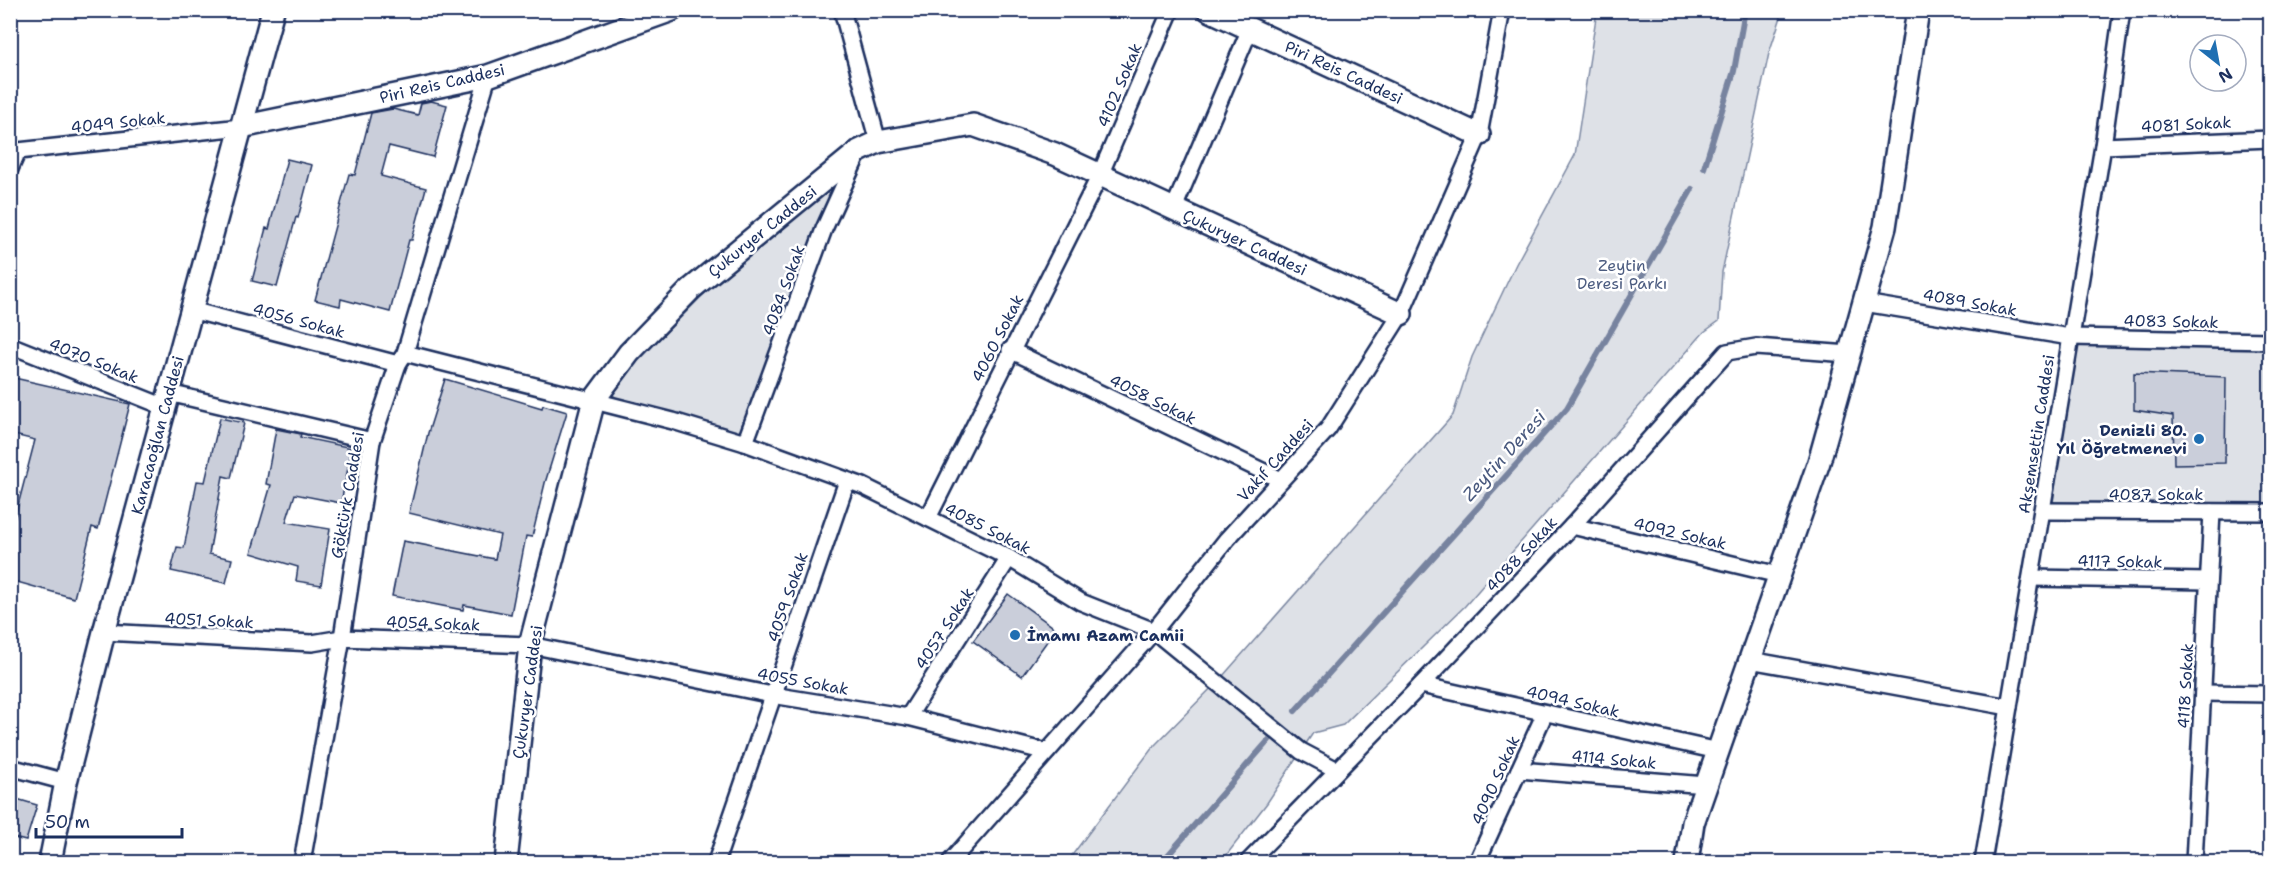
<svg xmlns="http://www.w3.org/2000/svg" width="2281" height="873" font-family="'Shantell Sans',sans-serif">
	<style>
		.green { fill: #dee1e7; stroke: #7c88a2; stroke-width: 1.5 }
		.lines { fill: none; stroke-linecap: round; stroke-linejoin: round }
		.stream { stroke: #77839f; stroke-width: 6 }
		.building { fill: #caceda; stroke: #1b2f5e; stroke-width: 1.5 }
		.street-casing { stroke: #1b2f5e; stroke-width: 20 }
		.secondary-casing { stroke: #1b2f5e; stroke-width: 26 }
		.street { stroke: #fff; stroke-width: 15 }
		.secondary { stroke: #fff; stroke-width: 21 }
		.poi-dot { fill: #1f6fb2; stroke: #fff; stroke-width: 2 }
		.labels { text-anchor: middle; stroke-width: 5; stroke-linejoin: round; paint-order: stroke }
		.street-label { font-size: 16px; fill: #1b2f5e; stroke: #fff }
		.park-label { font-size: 16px; fill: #4c5c80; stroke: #fff }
		.poi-label { font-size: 16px; font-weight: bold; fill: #1b2f5e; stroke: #fff; text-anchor: end }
		.water-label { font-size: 18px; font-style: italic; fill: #49597e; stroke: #fff }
	</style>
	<rect width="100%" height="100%" fill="#fff"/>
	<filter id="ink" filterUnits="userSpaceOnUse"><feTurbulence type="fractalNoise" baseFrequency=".0167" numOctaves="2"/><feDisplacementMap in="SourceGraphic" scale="12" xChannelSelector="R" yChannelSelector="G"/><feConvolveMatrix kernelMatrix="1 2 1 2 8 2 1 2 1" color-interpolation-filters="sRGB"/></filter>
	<g filter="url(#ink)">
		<!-- green -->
		<g class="green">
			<path d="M1597,11H1783L1769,53L1722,272L1719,321L1704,332L1465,606L1343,725L1313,733L1267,803L1221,862H1067L1153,747L1222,677L1453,415L1472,357L1516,264L1575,155Z"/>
			<path d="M840,180L739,435L617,398L610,393L613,385L724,274Z"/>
			<path d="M2074,344L2270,346V504L2053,503Z"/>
		</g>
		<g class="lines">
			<!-- stream -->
			<g class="stream">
				<path d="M1704,168L1734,71L1745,10"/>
				<path d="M1295,711L1567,408L1692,189"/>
				<path d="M1162,862L1269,740"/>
			</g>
		</g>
		<!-- building -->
		<g class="building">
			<path d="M431,101L447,105L433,157L389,146L381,176L426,188L412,240H409L390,312L341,299L340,306L315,300L349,174L355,175L371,113L393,109L418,115L421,103Z"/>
			<path d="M287,159L312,165L298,218L296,217L277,287L252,281L266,228L269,229Z"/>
			<path d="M2134,373L2226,377L2225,463L2174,464L2173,416L2134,410Z"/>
			<path d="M10,377L130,404L98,529L92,527L74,598L10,580V536L35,440L10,434Z"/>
			<path d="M445,379L542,408L543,405L567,412L545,483L532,537L526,536L511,614L464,605L463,610L392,596L403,541L495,559L500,535L409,513L428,433Z"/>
			<path d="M220,418L244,423L231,478L223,476L209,554L232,559L226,583L171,571L177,547L184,548L197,481L205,482Z"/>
			<path d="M276,429L301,434L300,437L352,448L341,503L295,494L286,522L330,529L321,585L296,581L298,567L251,553L271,485L266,484Z"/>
			<path d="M1008,594L1056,629L1022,676L973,641Z"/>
			<path d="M10,797L37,805L26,841L10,837Z"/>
		</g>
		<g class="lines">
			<defs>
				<g id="street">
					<path d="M842,10L878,142"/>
					<path d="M2103,146L2270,139"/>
					<path d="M10,169L18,151L241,127"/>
					<path d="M1174,208L1250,29"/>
					<path d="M1864,303L2070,337L2270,341"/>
					<path d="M191,310L398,364"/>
					<path d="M10,345L165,407"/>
					<path d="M1010,350L1281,480"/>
					<path d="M405,353L673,421L745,443L863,486L1009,558L1081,602L1154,631L1301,751L1337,770"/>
					<path d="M169,393L372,441"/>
					<path d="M745,443L824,229L858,154"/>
					<path d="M2042,511L2270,512"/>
					<path d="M928,518L1100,175L1171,10"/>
					<path d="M1572,526L1779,575"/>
					<path d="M2031,578L2208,581"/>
					<path d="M104,632L312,643L342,638L530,645L772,695L908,717L1047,752"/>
					<path d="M1750,660L2009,707"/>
					<path d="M1421,685L1718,751"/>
					<path d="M2203,693L2270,694"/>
					<path d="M908,717L1009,558"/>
					<path d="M10,767L66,782"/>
					<path d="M1519,770L1706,785"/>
					<path d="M302,862L342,638L372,441L398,364L405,353L488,76"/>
					<path d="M716,862L847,481"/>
					<path d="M950,862L1154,631L1227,539L1328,429L1401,314L1479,135L1502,10"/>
					<path d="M1248,862L1421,685L1572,526L1727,352L1756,347L1849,354"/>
					<path d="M1477,862L1545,713"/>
					<path d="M1983,862L2103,146L2122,10"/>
					<path d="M2194,862L2212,512"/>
				</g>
				<g id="secondary">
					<path d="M1209,10L1479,135"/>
					<path d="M241,127L488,76L672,10"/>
					<path d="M50,862L66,782L104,632L273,10"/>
					<path d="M506,862L530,645L594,400L629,353L691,289L859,151L878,142L973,125L1055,154L1401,314"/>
					<path d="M1687,862L1693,823L1819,462L1885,227L1918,10"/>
				</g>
			</defs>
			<!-- street casing -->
			<use href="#street" class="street-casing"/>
			<!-- secondary casing -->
			<use href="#secondary" class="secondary-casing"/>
			<!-- street -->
			<use href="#street" class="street"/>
			<!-- secondary -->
			<use href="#secondary" class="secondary"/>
		</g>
	</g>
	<!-- markers -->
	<g class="poi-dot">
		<circle cx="2199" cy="439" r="6"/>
		<circle cx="1015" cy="635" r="6"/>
	</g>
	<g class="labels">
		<!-- street labels -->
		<g class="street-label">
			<text transform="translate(1344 72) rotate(25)" y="6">Piri Reis Caddesi</text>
			<text transform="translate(442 83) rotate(-13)" y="6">Piri Reis Caddesi</text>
			<text transform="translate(1119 85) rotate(-67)" y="6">4102 Sokak</text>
			<text transform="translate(118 122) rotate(-6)" y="6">4049 Sokak</text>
			<text transform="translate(2186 124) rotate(-3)" y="6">4081 Sokak</text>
			<text transform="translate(762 231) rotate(-39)" y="6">Çukuryer Caddesi</text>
			<text transform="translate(1245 242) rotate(25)" y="6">Çukuryer Caddesi</text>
			<text transform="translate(783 290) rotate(-70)" y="6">4084 Sokak</text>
			<text transform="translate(1970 302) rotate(10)" y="6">4089 Sokak</text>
			<text transform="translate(299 320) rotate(15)" y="6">4056 Sokak</text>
			<text transform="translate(2171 321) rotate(1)" y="6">4083 Sokak</text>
			<text transform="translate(997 338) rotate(-63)" y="6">4060 Sokak</text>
			<text transform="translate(94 360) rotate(22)" y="6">4070 Sokak</text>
			<text transform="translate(1153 399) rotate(26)" y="6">4058 Sokak</text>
			<text transform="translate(2036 434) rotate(-81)" y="6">Akşemsettin Caddesi</text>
			<text transform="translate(157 435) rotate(-75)" y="6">Karacaoğlan Caddesi</text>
			<text transform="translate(1275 460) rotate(-48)" y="6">Vakıf Caddesi</text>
			<text x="2156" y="500">4087 Sokak</text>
			<text transform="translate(347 495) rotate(-80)" y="6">Göktürk Caddesi</text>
			<text transform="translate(988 528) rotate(27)" y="6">4085 Sokak</text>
			<text transform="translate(1680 533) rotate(13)" y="6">4092 Sokak</text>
			<text transform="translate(1521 554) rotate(-47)" y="6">4088 Sokak</text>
			<text transform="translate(2120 561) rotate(1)" y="6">4117 Sokak</text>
			<text transform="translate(787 597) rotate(-71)" y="6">4059 Sokak</text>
			<text transform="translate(209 620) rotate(3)" y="6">4051 Sokak</text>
			<text transform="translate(433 623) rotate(2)" y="6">4054 Sokak</text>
			<text transform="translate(944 628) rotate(-57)" y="6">4057 Sokak</text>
			<text transform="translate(803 681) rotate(10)" y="6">4055 Sokak</text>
			<text transform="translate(2185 686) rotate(-87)" y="6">4118 Sokak</text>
			<text transform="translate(527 692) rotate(-82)" y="6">Çukuryer Caddesi</text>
			<text transform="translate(1573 701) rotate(13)" y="6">4094 Sokak</text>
			<text transform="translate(1614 759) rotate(5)" y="6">4114 Sokak</text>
			<text transform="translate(1495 780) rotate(-66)" y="6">4090 Sokak</text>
		</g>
		<!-- park labels -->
		<g class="park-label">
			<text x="1622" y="271">Zeytin<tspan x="1622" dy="18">Deresi Parkı</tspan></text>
		</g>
		<!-- poi labels -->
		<g class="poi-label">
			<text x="2187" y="436">Denizli 80.<tspan x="2187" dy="18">Yıl Öğretmenevi</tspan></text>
			<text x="1027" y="641" text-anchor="start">İmamı Azam Camii</text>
		</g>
		<!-- water labels -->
		<g class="water-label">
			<text transform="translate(1504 456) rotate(-48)" y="6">Zeytin Deresi</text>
		</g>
	</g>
	<!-- margin -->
	<rect width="2281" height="873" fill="none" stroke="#fff" stroke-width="36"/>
	<rect x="18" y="18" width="2245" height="837" fill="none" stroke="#1b2f5e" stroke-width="2" filter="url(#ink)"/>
	<!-- north arrow -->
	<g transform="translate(2218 63) rotate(149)"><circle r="28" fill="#ffffff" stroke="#a4acbf" stroke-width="1.5"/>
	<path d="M0-4.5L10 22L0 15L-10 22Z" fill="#1f6fb2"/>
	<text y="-9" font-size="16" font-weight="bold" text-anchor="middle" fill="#1b2f5e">N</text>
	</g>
	<!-- scale -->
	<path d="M36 828v9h146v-9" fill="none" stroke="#1b2f5e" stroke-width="3"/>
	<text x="45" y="828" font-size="18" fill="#1b2f5e" stroke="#ffffff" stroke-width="4.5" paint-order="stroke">50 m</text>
</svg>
